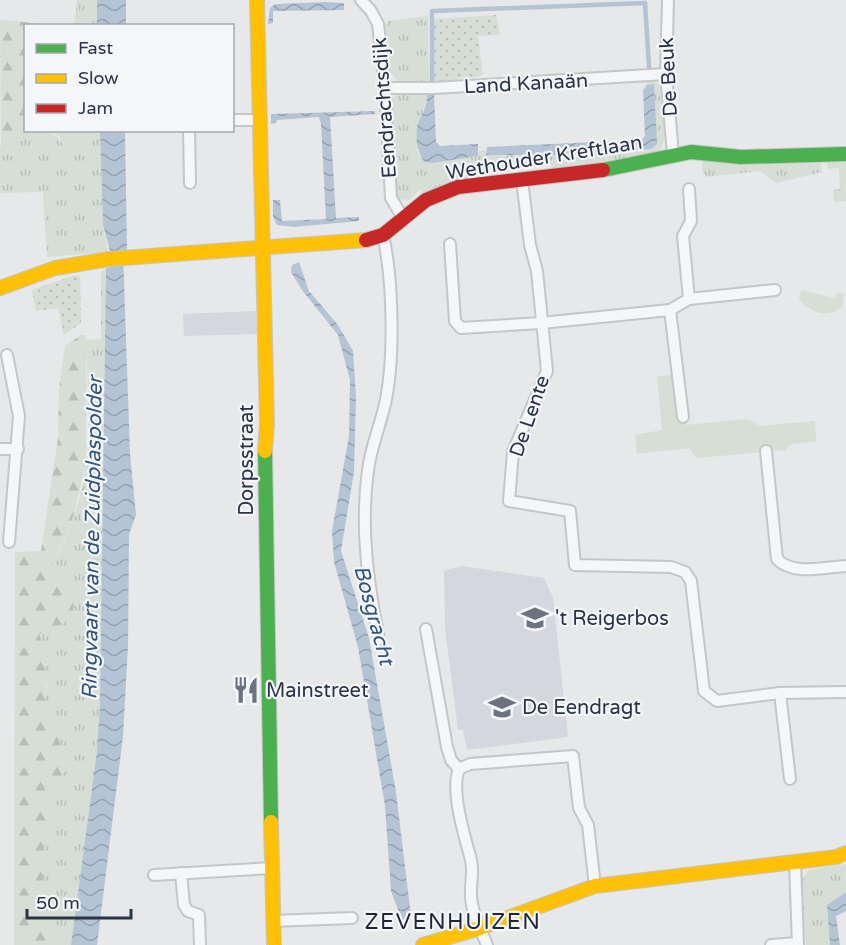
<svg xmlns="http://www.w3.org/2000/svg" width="846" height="945" font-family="'Varela Round',sans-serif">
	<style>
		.built { fill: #d4d7dd }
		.grass { fill: url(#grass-tufts) }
		.forest { fill: url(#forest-firs) }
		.park { fill: #d6ded6 }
		.garden { fill: url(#garden-dots) }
		.water { fill: url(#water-waves) }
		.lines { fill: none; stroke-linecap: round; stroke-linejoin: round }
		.stream { stroke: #b4c4d5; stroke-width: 4.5 }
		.street-casing { stroke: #c4c6c8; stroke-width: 14 }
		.fast-casing { stroke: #c4c6c8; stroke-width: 16 }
		.slow-casing { stroke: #c4c6c8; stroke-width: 16 }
		.jam-casing { stroke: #c4c6c8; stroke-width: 16 }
		.street { stroke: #f5f6f7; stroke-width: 10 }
		.fast { stroke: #4caf50; stroke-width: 14 }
		.slow { stroke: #ffc107; stroke-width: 14 }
		.jam { stroke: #c62828; stroke-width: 14 }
		.labels { text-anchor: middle; stroke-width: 4.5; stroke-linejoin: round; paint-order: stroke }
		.street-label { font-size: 20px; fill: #2b3445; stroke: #f4f6f9 }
		.poi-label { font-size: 20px; fill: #2b3445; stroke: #f4f6f9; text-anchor: start }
		.water-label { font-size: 21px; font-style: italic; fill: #34527a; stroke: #f4f6f9 }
		.quarter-label { font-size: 22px; letter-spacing: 1.5px; fill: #1d2536; stroke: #f4f6f9 }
	</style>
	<defs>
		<pattern id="grass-tufts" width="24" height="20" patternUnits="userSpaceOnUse" patternTransform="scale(1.5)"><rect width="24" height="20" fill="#d6ded6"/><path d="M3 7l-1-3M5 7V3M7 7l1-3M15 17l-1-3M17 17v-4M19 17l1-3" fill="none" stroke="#b8bfb9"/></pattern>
		<pattern id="forest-firs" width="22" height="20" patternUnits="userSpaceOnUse" patternTransform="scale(1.5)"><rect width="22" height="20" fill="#d6ded6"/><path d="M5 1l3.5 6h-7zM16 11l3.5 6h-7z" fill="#b8bfb9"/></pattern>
		<pattern id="garden-dots" width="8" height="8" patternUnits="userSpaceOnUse" patternTransform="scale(1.5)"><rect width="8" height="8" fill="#d6ded6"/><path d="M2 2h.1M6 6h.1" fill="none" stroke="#b8bfb9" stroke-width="1.8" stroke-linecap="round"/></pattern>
		<pattern id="water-waves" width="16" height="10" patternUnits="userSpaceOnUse" patternTransform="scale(1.5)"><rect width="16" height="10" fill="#b4c4d5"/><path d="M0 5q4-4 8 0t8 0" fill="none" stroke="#93a0af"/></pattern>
	</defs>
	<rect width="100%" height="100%" fill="#e6e8ea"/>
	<!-- built -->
	<g class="built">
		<path d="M256,311L257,334L184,336L183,314Z"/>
		<path d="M461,566L544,578L553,598L568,737L467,750L463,730H458L445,628L444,571Z"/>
	</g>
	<!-- grass -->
	<g class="grass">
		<path d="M77,0H97V25L74,26Z"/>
		<path d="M428,16L429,85C420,85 408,86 400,82C383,72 378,36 388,21Z"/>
		<path d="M647,78L659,84L665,137L660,150L623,163L552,169L551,164L469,172V179L451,183L424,194L420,190L409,200L399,199L394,193L390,105L394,97L403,92H430L418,123V154L424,162L432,163L478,156L479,151L485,150L487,155L641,152L651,149L654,84L647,85Z"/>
		<path d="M35,131C52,131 58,135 67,150L79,152L80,131H100L103,225L108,252L47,257L43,192L0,193V146L16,143Z"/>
		<path d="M702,158L738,165L820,163L822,172L776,183L760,171L707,177L703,173Z"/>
		<path d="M846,162V201L834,202L833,190L840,189L839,168L828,169L827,163Z"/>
		<path d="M106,268L100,704L97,751L71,945H55L38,921L44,868L43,833L64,769L60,743L45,698L47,686L38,633L57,627L66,580L51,569C67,536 82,502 86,464C91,423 87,381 86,340L101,339V272Z"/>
		<path d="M846,864V892L827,905L830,945H806L800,883L809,870Z"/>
	</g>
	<!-- forest -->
	<g class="forest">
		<path d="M0,20L63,25L26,26V130L35,131L16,143L1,147Z"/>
		<path d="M47,131H80L79,152L67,150L59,136Z"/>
		<path d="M81,335H85L86,340V464L72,521L51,569C73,585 75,587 73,615L57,627L39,634L47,672L45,698L60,743L64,769L43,833L44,868L38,920L47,928L55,945H14L15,552L41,551L58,438L59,389L65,346Z"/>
	</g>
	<!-- park -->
	<g class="park">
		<path d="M801,290L834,298L838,293L844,294L842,307C827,319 809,312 799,299Z"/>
		<path d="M675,375L680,419L686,425L746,419L760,426L815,421L816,441L792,444L785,450L697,458L689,448L637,454L635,435L662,430L657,376Z"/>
	</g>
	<!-- garden -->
	<g class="garden">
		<path d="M496,15L500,35L478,36L483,74L477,77L457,78V82L434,83V19Z"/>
		<path d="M75,275L80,277L81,323L64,335L58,308L36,311L32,290Z"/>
	</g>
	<!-- water -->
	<g class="water">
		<rect x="97" y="0" width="29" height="25"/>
		<path d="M325,2L344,3V10L273,11V23L268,24L270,8L275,4Z"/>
		<path d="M654,84L657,144L651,149L578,155H486L487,147L641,140L645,136L643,90L647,85Z"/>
		<path d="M427,94H434L436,142L440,146L478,144V156L432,163L424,162C417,152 414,132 419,121C423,111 428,105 427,94Z"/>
		<path d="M375,111V114L330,117L336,218L359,217V221L294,227L277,225L273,217V200H280L282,221L326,219L321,124L319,117L277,120L276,123L271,124V114Z"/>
		<path d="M100,131H125L127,250L123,252L130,454L136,515L129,534L128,646L123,736L97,945H71L97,751L100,704L106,268L114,266L103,225Z"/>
		<path d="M299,262L309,291L338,325L353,351L356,397L354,472L341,551L369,638L396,792L411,916L407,920H402L391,891L385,806L358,647L334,562L332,531L349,436L350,380L338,335L302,290L291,272L292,265Z"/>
		<path d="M846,892V911L836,916L840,945H830L827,905Z"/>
	</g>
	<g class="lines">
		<!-- stream -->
		<path class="stream" d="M432,88V11L645,3L649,67"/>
		<defs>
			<g id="street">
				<path d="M361,0L371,11L378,24L385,88L391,198L403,218"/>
				<path d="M668,0L666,74L673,154"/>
				<path d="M385,88H434L666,74"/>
				<path d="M232,120H259"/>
				<path d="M189,130L190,183"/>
				<path d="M522,180L530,245L537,271L547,371L513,452L509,501L570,511L575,565L671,567L685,572L691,581L704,691L717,701L780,693L846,692"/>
				<path d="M689,189L691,221L683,236L689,299"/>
				<path d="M450,244L455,321L461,328L541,323L670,310L689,299L775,290"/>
				<path d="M670,310L683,417"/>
				<path d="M7,355L19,416L9,542"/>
				<path d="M0,449H18"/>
				<path d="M766,451L777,559C793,576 824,567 846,566"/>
				<path d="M426,629L447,747L451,760L459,769"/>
				<path d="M379,639C368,583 360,528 368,470C371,447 380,426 385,404C395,358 393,280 383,235"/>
				<path d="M780,693L790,779"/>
				<path d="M459,769L470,764L573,756L579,808L588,825L595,886"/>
				<path d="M459,769C450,791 465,837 471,860C474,872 470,885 471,897C472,913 481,930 487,945"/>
				<path d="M795,862L798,945"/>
				<path d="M181,873L184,905L188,911L199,915L200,945"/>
				<path d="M154,875L272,868"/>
				<path d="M273,921L352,918"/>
				<path d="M771,945L798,943"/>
			</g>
			<g id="fast">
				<path d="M603,170L691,152L741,157L846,154"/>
				<path d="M265,451L271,822"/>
			</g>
			<g id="slow">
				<path d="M257,0L267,424L265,451"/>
				<path d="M0,288L55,268L109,259L366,240"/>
				<path d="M271,822L274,945"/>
				<path d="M423,945L480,928L595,886L836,857L846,853"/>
			</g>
			<path id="jam" d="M366,240L383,235L426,200L458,187L603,170"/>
		</defs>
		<!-- street casing -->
		<use href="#street" class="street-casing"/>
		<!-- fast casing -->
		<use href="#fast" class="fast-casing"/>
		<!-- slow casing -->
		<use href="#slow" class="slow-casing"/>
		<!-- jam casing -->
		<use href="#jam" class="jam-casing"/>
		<!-- street -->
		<use href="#street" class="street"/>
		<!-- fast -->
		<use href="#fast" class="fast"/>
		<!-- slow -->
		<use href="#slow" class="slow"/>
		<!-- jam -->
		<use href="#jam" class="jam"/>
	</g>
	<!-- icons -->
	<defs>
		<symbol id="school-bare" viewBox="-9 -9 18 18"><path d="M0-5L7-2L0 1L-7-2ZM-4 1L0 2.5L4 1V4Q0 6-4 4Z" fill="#6c737f" stroke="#f4f6f9" stroke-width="2.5" paint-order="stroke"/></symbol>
		<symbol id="restaurant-bare" viewBox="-9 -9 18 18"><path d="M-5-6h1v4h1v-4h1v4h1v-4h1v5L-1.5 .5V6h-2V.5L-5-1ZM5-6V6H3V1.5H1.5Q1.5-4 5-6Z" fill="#6c737f" stroke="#f4f6f9" stroke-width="2.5" paint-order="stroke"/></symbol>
	</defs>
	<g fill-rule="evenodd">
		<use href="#school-bare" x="516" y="599" width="38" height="38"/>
		<use href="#restaurant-bare" x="227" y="671" width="38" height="38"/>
		<use href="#school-bare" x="483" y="688" width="38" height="38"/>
	</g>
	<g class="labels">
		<!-- street labels -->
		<g class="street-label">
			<text transform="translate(668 77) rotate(-93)" y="7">De Beuk</text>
			<text transform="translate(526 83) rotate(-3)" y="7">Land Kanaän</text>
			<text transform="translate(384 108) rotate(-94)" y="7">Eendrachtsdijk</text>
			<text transform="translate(544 157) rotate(-9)" y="7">Wethouder Kreftlaan</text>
			<text transform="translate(529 416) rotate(-71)" y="7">De Lente</text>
			<text transform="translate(246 460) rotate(-90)" y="7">Dorpsstraat</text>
		</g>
		<!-- poi labels -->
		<g class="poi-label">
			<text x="555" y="625">'t Reigerbos</text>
			<text x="266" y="697">Mainstreet</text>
			<text x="522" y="714">De Eendragt</text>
		</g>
		<!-- water labels -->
		<g class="water-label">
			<text transform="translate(92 538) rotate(-89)" y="7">Ringvaart van de Zuidplaspolder</text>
			<text transform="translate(374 615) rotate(75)" y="7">Bosgracht</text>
		</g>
		<!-- quarter labels -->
		<g class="quarter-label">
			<text x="453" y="929">ZEVENHUIZEN</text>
		</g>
	</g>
	<!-- legend -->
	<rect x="24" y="24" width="210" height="108" fill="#f4f6f9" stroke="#a4a8b1" stroke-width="1.5"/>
	<rect x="36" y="44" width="30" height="9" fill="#4caf50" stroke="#a4a8b1" stroke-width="1.5"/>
	<text x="78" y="54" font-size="18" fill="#2b3445">Fast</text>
	<rect x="36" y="74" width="30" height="9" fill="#ffc107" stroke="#a4a8b1" stroke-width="1.5"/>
	<text x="78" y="84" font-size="18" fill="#2b3445">Slow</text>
	<rect x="36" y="104" width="30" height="9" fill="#c62828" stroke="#a4a8b1" stroke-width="1.5"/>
	<text x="78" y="114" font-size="18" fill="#2b3445">Jam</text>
	<!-- scale -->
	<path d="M27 909v9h104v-9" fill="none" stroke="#2b3445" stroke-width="3"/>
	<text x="36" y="909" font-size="18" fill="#2b3445" stroke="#f4f6f9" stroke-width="4.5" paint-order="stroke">50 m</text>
</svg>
